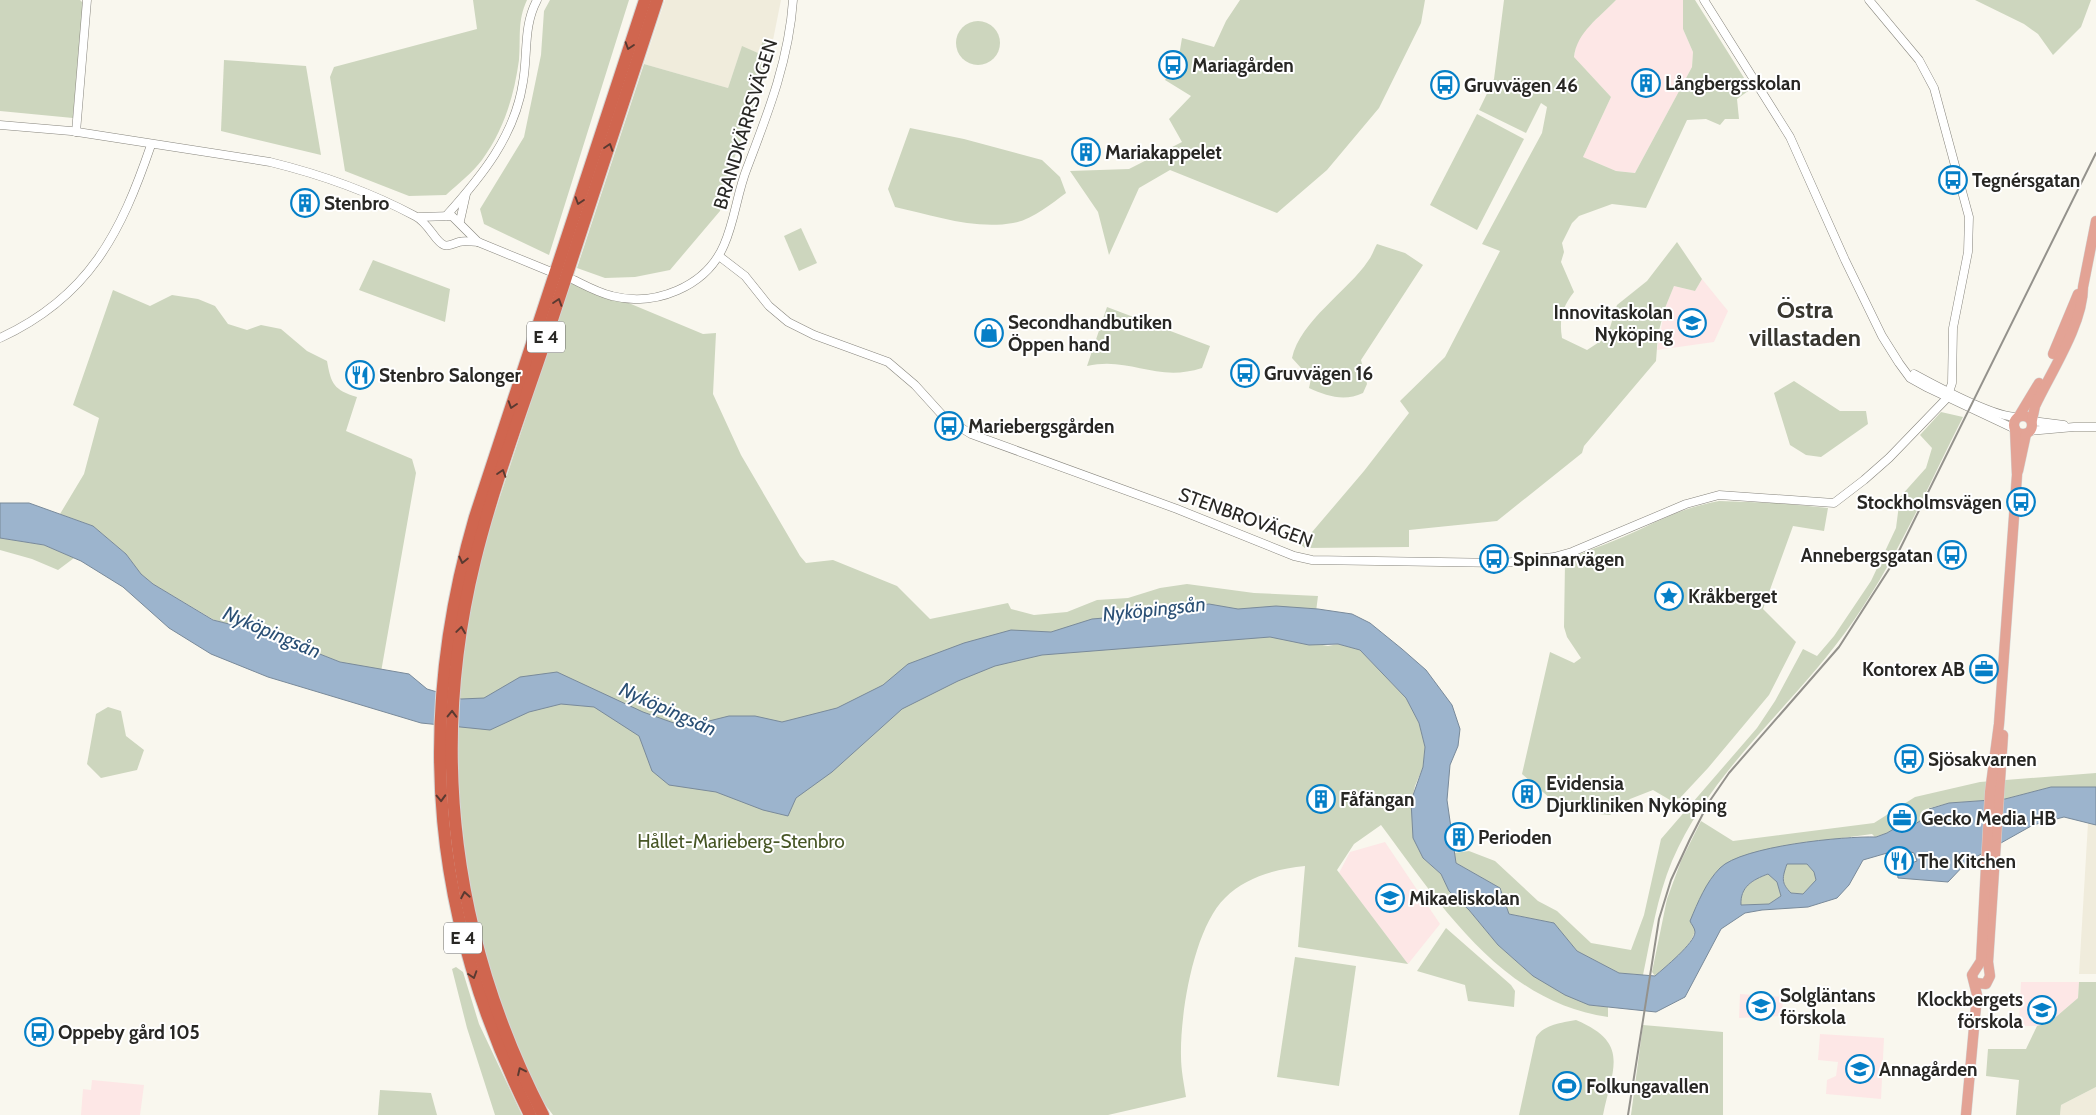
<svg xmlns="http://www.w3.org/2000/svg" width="2096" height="1115" font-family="Cabin,sans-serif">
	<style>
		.built { fill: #f0ecdc }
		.education { fill: #fde7e6 }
		.green { fill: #cdd6be }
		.water { fill: #9cb4cd; stroke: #798a9a; fill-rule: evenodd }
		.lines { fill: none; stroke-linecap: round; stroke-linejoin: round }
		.minor-casing { stroke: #87857d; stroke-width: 9 }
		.major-casing { stroke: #d4d4d3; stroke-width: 11 }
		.highway-casing { stroke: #d4d4d3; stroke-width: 14 }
		.minor { stroke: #fff; stroke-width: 8 }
		.major { stroke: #e3a395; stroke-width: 10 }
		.highway { stroke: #d0664f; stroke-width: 12 }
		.rail { stroke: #94928c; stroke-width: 2 }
		.oneway { stroke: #5a3a31 }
		.labels { text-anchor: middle; stroke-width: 4; stroke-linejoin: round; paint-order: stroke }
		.shield { fill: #fff; stroke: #686866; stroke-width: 1 }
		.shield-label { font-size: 18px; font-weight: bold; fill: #282724 }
		.poi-label { font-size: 19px; font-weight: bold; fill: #282724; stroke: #fff; text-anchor: start }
		.street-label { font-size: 19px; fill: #282724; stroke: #fff }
		.park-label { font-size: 19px; fill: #475625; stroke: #fff }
		.water-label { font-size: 20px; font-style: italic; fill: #2b5075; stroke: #fff }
		.district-label { font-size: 24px; font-weight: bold; fill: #393730; stroke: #fff }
	</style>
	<rect width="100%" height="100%" fill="#f9f7ee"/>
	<!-- built -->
	<g class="built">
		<path d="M665,0H781L772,45L763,42L758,53L742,47L728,88L644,64Z"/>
		<path d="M2088,823L2096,825V974H2079Z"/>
		<path d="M2096,1087V1115H2060L2061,1105Z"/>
	</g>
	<!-- education -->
	<g class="education">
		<path d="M1616,0H1683V29L1693,52L1692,67L1635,173L1616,171L1583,157L1611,97L1574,57L1576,47L1580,35Z"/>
		<path d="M1702,279L1728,311L1714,342L1657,350L1665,308L1674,286L1695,291Z"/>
		<path d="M1385,842L1440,924L1408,964L1339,873L1350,852Z"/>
		<path d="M2021,982H2079L2078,998L2050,1022L2037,1026H2019Z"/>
		<path d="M1740,994L1783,997L1782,1016L1739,1018Z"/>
		<path d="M1820,1034L1884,1038L1881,1099L1826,1094L1827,1080L1836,1076L1838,1062L1818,1060Z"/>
		<path d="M92,1080L144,1085L140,1115H81L83,1089L91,1090Z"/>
	</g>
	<!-- green -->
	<g class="green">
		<path d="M0,0H80L83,3L73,118L0,111Z"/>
		<path d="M473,0H527C517,21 521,38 519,60C514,96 504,130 482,160C472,173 458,184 446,195L409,196L345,171L330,77L334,67L477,29Z"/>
		<path d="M550,0H629L549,255L484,224L480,209L524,137L541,55L544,11Z"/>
		<path d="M1240,0H1425L1421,23L1379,108L1327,170L1277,213L1170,170L1139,188L1109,255L1098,212L1070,171L1129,169L1182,142L1169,119L1191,96L1165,80L1180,50L1182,38L1214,47L1226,21Z"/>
		<path d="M1504,0H1616C1599,18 1577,32 1574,57L1611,97L1583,157L1616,171L1635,173L1692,67L1693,52L1683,29V0H1695L1751,89L1737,99L1739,119H1725L1720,125L1706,119L1687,120L1646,208L1612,204L1579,216L1572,223L1562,243L1564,252L1561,262L1574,292C1562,307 1559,320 1562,338L1587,350L1607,337L1617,305L1647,281L1677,242L1702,279L1695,291L1674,286L1665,308L1658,334L1656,361L1584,446L1582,453L1497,521L1409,530V547L1305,548L1301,545L1364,471L1409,413L1400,401L1445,357L1500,251L1482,244L1542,133L1547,107L1541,103L1526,133L1479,110L1494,79Z"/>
		<path d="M1975,0H2091L2081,27L2053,55L2038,34L2024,24Z"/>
		<circle cx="978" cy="43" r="22"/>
		<path d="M763,41L772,45L762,87L732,164L720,211L670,270L635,277L605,278L577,268L644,64L728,88L742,46L758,53Z"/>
		<path d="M224,60L306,66L321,155L221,131Z"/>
		<path d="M1477,114L1524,139L1477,230L1430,205Z"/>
		<path d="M910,128L964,139L1042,160L1060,177L1066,193C1051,204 1032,220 1013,223C974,230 932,215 895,207L888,189Z"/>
		<path d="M801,228L817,263L799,271L784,236Z"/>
		<path d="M1377,244L1405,253L1423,265L1361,360L1367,384L1363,393C1344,402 1327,396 1309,388L1311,379L1292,358C1300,321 1348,291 1368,261C1372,256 1374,249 1377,244Z"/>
		<path d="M373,260L450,289L445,322L359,290Z"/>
		<path d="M571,279L703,334L716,333L713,394L741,455L800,556L806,563L833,560L897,586L930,619L1008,603L1011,609L1034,615L1067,612L1097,600L1128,598L1160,588L1187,584L1254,593L1318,596L1312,643L1328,646L1338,644L1360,650L1406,698L1419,723L1425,747L1423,767L1415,786L1411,804L1412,812L1423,858L1441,874L1449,891L1469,910L1498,945L1533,976L1589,1005L1608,1007V1017C1501,1002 1441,905 1381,825L1354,844L1337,870L1408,964L1298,947L1305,866C1276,869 1246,877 1225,898C1194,928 1180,1013 1181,1056C1181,1070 1184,1084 1186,1097L1108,1115H553L540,1098L495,992L479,936L467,874L455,752L466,620L488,528L496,509Z"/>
		<path d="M113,290L150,306L172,295L198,299L215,306L228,324L247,330L261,325L281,329L307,351L327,361C331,384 334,390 357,397L346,431L412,459L416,473L381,672L340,662L268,634L214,620L153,584L141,574L126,554L93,526L60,514L84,474L99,418L73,405Z"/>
		<path d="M1107,307L1210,346L1202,368C1156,383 1130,356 1087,366Z"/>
		<path d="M1794,381L1840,411H1866L1868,424L1821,457L1806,455L1790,445L1774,393Z"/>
		<path d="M1941,412L1963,417C1928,486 1897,559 1852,623C1795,705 1712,768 1672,861C1657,897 1651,937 1643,975L1619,973L1577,951L1553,923L1509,914L1500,888L1456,863L1454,853L1469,851L1495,861L1538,901L1557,911L1591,943L1631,950L1644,915L1661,839L1757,728L1775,701L1803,649L1817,656L1834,636L1871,581L1896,528L1900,497L1926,468L1932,448L1920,435Z"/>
		<path d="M1719,501L1777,503L1828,508L1824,531L1793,526L1763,609L1796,642L1769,695L1708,768L1680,798L1670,800L1653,790L1630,799L1610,815L1565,811L1522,774L1550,652L1574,663L1581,658L1567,637L1564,627L1565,563C1585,549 1610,544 1632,533C1665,518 1682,508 1719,501Z"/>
		<path d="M0,538L44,545L74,558L58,570L32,559L0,550Z"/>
		<path d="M108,707L121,711L126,736L144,750L137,770L101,778L87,764L96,714Z"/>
		<path d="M2096,773V787H2051L2005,799L1949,803L1926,809L1923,819L1911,826L1907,821L1887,833L1875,837L1872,834L1776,847L1695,931C1690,949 1669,963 1655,976L1652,972L1667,899L1681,861L1701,821L1733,841L1874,823L1915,797L1980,782Z"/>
		<path d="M1787,864H1807L1814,872L1817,880L1803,894L1791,893C1781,883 1782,877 1787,864Z"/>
		<path d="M1768,874L1777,882L1781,896L1769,904L1740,905C1741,887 1752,880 1768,874Z"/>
		<path d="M1446,928L1511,985L1515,991L1514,1007L1468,1001L1465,985L1417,971Z"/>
		<path d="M1295,957L1356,966L1339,1086L1277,1077Z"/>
		<path d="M456,967L463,972L479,1024L522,1115H495L467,1028L452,969Z"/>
		<path d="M2079,982H2096V1087L2061,1105L2060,1115H2016L2019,1080L1986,1076L1988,1049H2026L2037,1026L2050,1022L2078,998Z"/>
		<path d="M1576,1020C1630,1043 1613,1067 1603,1115H1519L1536,1037C1545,1024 1561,1023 1576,1020Z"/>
		<path d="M1643,1025L1723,1032V1115H1631Z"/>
		<path d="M380,1090L431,1093L437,1115H378Z"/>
	</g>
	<!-- water -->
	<path class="water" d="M0,503H29L93,526L126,554L141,574L153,584L213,620L269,634L340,662L409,674L427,689L461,699L484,698L520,677L557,672L643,712L685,727L729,716H755L782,722L837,708L883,685L908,664L964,643L1011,630L1051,632L1092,619L1128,616L1148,618L1176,608L1209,604L1238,609L1276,606L1318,609L1352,614L1370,623L1402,649L1426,670L1452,705L1460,729L1458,746L1450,765L1447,800L1456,863L1500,888L1509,914L1554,923L1577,951L1619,973L1655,976C1664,968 1695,943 1695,932C1695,928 1691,924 1690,921C1698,902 1706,882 1720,868C1742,846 1844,836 1876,837L1887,833L1907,821L1912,826L1923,819L1929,809L1949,803L2005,799L2051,787H2096V825L2064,817L2033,825L1967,862L1948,882L1898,878L1897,868L1917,861L1914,853L1901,849L1863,860L1849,885L1837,898L1808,907L1762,910L1745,913L1721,929L1685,997L1656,1012L1589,1005L1565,995L1533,976L1498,945L1469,910L1449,891L1441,874L1423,858L1413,838L1411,801L1423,767L1425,747L1419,723L1406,698L1360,650L1338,644L1309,645L1270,637L1042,655L995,666L958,681L902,709L832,772L796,798L788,816L763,810L716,792L669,785L652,771L639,736L594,707L561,704L529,712L490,730L421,723L268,677L211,654L169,628L123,587L81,561L44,545L0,538ZM1787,864H1807L1814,872L1816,880L1803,894L1791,893C1781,883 1782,878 1787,864ZM1768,874L1777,882L1781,896L1769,904L1741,905C1740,887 1752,880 1768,874Z"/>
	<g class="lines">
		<defs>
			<g id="minor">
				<path d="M1704,0L1790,137L1845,260L1882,336L1899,363L1910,378L1928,388L2015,429"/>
				<path d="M0,125L71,131L270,162C319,174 370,192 415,216C429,223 435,242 444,245C450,247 454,243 459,242C465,240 472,242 478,242"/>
				<path d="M76,132L87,0"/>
				<path d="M446,216C481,177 515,136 523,82C528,54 523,26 537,0"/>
				<path d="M419,217L452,216L478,242L549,271"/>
				<path d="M460,221L466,194"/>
				<path d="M719,256L745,276L769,306L788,322L814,335L888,362L915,385L944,417L971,434L1177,509L1294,556L1312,560L1504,563L1554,557L1572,552L1686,504L1719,495L1834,503L1864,480L1889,458L1947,398L1952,383L1953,328L1968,252L1969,217L1934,88L1919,60L1869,0"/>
				<path d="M574,280C586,286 599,293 612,296C655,307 706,287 724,245C735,220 737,193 747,168C768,113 789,60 793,0"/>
				<path d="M0,338C89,297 121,233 151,145"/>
				<path d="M1914,374C1936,386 1995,418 2018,417"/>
				<path d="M2032,421L2064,425"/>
				<path d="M2030,431L2074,427H2096"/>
			</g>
			<g id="major">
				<path d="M2053,354L2078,294"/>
				<circle cx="2023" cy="425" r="9"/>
				<path d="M2019,416L2039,383"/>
				<path d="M2032,420L2035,406C2051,372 2083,324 2083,287L2096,221"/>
				<path d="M2018,471L2026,434"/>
				<path d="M1976,983L1986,984L1990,976L1988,962L2003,735"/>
				<path d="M1966,1115L1977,995L1972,975L1981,961L1990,792L1999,724L2017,475L2015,429"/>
			</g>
			<g id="highway">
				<path d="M530,1115C433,920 414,727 475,517L645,0"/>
				<path d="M543,1115C453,941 428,751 475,560C493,487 520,415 544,344C582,229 619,115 657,0"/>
			</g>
		</defs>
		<!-- minor casing -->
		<use href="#minor" class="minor-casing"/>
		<!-- major casing -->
		<use href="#major" class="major-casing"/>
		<!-- highway casing -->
		<use href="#highway" class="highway-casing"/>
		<!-- minor -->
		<use href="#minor" class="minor"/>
		<!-- major -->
		<use href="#major" class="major"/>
		<!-- highway -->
		<use href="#highway" class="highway"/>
		<!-- rail -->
		<path class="rail" d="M1628,1115L1659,919L1671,880L1690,839L1709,802L1729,773L1839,647L1893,563L2096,153"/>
	</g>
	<!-- one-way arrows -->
	<defs><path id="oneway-chevron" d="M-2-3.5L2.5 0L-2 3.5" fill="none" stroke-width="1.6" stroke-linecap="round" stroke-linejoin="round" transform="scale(1.25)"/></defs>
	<g class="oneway">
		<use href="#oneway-chevron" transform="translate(629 46) rotate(108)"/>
		<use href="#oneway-chevron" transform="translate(609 147) rotate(-72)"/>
		<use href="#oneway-chevron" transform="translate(579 201) rotate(108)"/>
		<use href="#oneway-chevron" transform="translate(558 302) rotate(-72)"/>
		<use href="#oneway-chevron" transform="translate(512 405) rotate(108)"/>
		<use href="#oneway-chevron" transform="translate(502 473) rotate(-72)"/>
		<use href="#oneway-chevron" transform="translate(463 560) rotate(103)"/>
		<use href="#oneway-chevron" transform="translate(461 630) rotate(-82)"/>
		<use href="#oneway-chevron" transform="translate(452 714) rotate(-89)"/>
		<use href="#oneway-chevron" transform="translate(441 798) rotate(88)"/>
		<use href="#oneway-chevron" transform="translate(465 895) rotate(-100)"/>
		<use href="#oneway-chevron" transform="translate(473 975) rotate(72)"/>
		<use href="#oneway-chevron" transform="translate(521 1071) rotate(-115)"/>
	</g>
	<!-- icons -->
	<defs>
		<symbol id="bus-ring" viewBox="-11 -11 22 22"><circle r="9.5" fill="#fff" stroke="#057fc7" stroke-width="1.5"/><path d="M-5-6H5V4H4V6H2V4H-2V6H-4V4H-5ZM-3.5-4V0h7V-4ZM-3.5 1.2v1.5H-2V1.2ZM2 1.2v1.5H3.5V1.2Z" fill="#057fc7"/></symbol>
		<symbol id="building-ring" viewBox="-11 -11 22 22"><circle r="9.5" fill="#fff" stroke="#057fc7" stroke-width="1.5"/><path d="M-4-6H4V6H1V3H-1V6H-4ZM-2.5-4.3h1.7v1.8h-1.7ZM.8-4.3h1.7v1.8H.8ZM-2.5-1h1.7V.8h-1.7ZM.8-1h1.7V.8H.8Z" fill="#057fc7"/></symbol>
		<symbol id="school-ring" viewBox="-11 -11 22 22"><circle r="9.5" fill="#fff" stroke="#057fc7" stroke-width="1.5"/><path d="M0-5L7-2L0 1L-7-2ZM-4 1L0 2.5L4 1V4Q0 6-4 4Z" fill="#057fc7"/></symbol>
		<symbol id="shop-ring" viewBox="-11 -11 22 22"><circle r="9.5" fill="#fff" stroke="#057fc7" stroke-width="1.5"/><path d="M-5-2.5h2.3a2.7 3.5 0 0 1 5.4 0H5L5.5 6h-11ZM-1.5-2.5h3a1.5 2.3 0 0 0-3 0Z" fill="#057fc7"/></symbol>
		<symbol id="restaurant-ring" viewBox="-11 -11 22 22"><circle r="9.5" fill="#fff" stroke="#057fc7" stroke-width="1.5"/><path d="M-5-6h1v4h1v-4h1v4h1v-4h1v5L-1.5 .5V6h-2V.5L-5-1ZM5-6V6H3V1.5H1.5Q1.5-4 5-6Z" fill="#057fc7"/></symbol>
		<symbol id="sight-ring" viewBox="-11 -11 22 22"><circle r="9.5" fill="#fff" stroke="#057fc7" stroke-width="1.5"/><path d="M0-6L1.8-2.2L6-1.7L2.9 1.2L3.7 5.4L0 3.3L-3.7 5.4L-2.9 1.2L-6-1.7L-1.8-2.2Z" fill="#057fc7"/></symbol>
		<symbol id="office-ring" viewBox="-11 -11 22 22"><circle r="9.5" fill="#fff" stroke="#057fc7" stroke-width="1.5"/><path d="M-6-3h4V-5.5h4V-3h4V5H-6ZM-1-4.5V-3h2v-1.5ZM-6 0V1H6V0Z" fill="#057fc7"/></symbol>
		<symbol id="stadium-ring" viewBox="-11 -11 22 22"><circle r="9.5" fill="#fff" stroke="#057fc7" stroke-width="1.5"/><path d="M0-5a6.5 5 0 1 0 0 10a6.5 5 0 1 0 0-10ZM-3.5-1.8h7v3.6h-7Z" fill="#057fc7"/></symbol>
	</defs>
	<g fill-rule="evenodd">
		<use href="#bus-ring" x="1157" y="49" width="32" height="32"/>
		<use href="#building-ring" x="1630" y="67" width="32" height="32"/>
		<use href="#bus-ring" x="1429" y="69" width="32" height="32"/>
		<use href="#building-ring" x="1070" y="136" width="32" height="32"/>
		<use href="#bus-ring" x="1937" y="164" width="32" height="32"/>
		<use href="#building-ring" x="289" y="187" width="32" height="32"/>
		<use href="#school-ring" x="1676" y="307" width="32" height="32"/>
		<use href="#shop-ring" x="973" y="317" width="32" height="32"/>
		<use href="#bus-ring" x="1229" y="357" width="32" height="32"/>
		<use href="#restaurant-ring" x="344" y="359" width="32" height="32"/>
		<use href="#bus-ring" x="933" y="410" width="32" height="32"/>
		<use href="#bus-ring" x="2005" y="486" width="32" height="32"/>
		<use href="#bus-ring" x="1936" y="539" width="32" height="32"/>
		<use href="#bus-ring" x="1478" y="543" width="32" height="32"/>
		<use href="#sight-ring" x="1653" y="580" width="32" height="32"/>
		<use href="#office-ring" x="1968" y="653" width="32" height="32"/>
		<use href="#bus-ring" x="1893" y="743" width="32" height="32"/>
		<use href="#building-ring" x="1511" y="778" width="32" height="32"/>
		<use href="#building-ring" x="1305" y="783" width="32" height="32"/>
		<use href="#office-ring" x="1886" y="802" width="32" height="32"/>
		<use href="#building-ring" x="1443" y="821" width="32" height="32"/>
		<use href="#restaurant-ring" x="1883" y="845" width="32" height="32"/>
		<use href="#school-ring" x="1374" y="882" width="32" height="32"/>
		<use href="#school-ring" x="1745" y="990" width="32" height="32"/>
		<use href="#school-ring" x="2026" y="994" width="32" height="32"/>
		<use href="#bus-ring" x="23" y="1016" width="32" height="32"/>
		<use href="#school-ring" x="1844" y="1053" width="32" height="32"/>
		<use href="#stadium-ring" x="1551" y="1070" width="32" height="32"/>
	</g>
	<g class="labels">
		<!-- shield labels -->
		<g class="shield">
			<rect x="527" y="321.5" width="38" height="31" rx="4"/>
			<rect x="444" y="922.5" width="38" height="31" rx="4"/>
		</g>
		<g class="shield-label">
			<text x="546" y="343">E 4</text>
			<text x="463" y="944">E 4</text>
		</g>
		<!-- poi labels -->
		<g class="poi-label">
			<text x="1192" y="72">Mariagården</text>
			<text x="1665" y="90">Långbergsskolan</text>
			<text x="1464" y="92">Gruvvägen 46</text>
			<text x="1105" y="159">Mariakappelet</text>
			<text x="1972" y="187">Tegnérsgatan</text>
			<text x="324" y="210">Stenbro</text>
			<text x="1673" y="319" text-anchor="end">Innovitaskolan<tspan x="1673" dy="22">Nyköping</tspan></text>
			<text x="1008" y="329">Secondhandbutiken<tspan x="1008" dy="22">Öppen hand</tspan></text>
			<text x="1264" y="380">Gruvvägen 16</text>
			<text x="379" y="382">Stenbro Salonger</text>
			<text x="968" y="433">Mariebergsgården</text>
			<text x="2002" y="509" text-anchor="end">Stockholmsvägen</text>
			<text x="1933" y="562" text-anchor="end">Annebergsgatan</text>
			<text x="1513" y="566">Spinnarvägen</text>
			<text x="1688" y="603">Kråkberget</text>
			<text x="1965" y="676" text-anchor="end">Kontorex AB</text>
			<text x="1928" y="766">Sjösakvarnen</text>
			<text x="1546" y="790">Evidensia<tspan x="1546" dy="22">Djurkliniken Nyköping</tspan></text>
			<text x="1340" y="806">Fåfängan</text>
			<text x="1921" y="825">Gecko Media HB</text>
			<text x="1478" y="844">Perioden</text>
			<text x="1918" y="868">The Kitchen</text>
			<text x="1409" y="905">Mikaeliskolan</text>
			<text x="1780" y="1002">Solgläntans<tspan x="1780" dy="22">förskola</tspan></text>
			<text x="2023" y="1006" text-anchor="end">Klockbergets<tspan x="2023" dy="22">förskola</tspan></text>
			<text x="58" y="1039">Oppeby gård 105</text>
			<text x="1879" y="1076">Annagården</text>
			<text x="1586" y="1093">Folkungavallen</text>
		</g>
		<!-- street labels -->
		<g class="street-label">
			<text transform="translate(745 124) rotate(-73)" y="7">BRANDKÄRRSVÄGEN</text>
			<text transform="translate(1246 517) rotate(20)" y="7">STENBROVÄGEN</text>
		</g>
		<!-- park labels -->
		<g class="park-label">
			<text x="741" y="848">Hållet-Marieberg-Stenbro</text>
		</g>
		<!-- water labels -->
		<g class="water-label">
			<text transform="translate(1154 609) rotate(-6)" y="7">Nyköpingsån</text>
			<text transform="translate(272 632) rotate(23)" y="7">Nyköpingsån</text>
			<text transform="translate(668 709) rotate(24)" y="7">Nyköpingsån</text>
		</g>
		<!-- district labels -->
		<g class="district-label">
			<text x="1805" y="318">Östra<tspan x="1805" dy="28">villastaden</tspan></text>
		</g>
	</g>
</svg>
